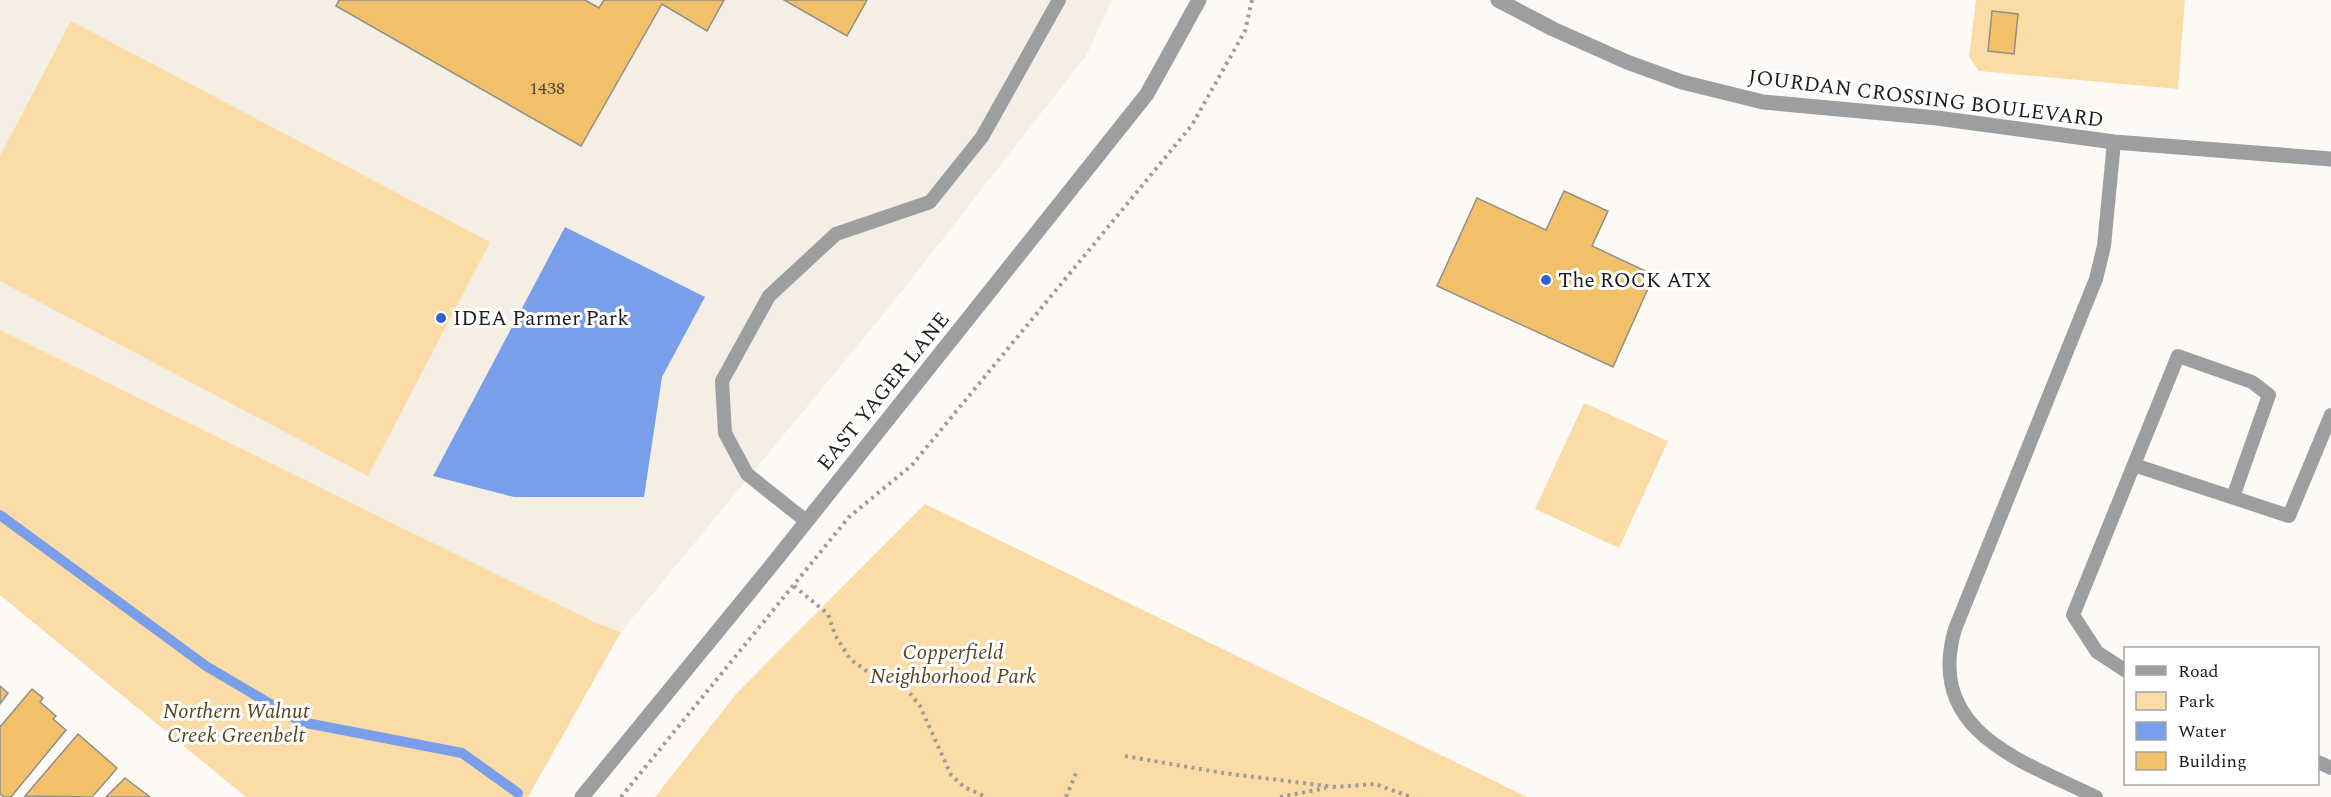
<svg xmlns="http://www.w3.org/2000/svg" width="2331" height="797" font-family="Spectral,serif">
	<style>
		.built { fill: #f5eee4 }
		.green { fill: #fbdba6 }
		.water { fill: #799feb }
		.lines { fill: none; stroke-linecap: round; stroke-linejoin: round }
		.stream { stroke: #799feb; stroke-width: 10 }
		.building { fill: #f2c068; stroke: #908e8a; stroke-width: 1.5 }
		.path { stroke: #9f9d9a; stroke-width: 4; stroke-dasharray: 3 4.5; stroke-linecap: butt }
		.service { stroke: #9d9ea0; stroke-width: 14 }
		.minor { stroke: #9d9ea0; stroke-width: 15 }
		.tertiary { stroke: #9d9ea0; stroke-width: 15 }
		.poi-dot { fill: #3161d1; stroke: #fff; stroke-width: 2 }
		.labels { text-anchor: middle; stroke-width: 6; stroke-linejoin: round; paint-order: stroke }
		.number-label { font-size: 18px; fill: #52452e }
		.street-label { font-size: 21px; fill: #1d1c1b; stroke: #fff }
		.poi-label { font-size: 21px; fill: #1d1c1b; stroke: #fff; text-anchor: start }
		.park-label { font-size: 21px; font-style: italic; fill: #57431e; stroke: #fff }
	</style>
	<rect width="100%" height="100%" fill="#fdfaf6"/>
	<!-- built -->
	<path class="built" d="M0,0H1112L1086,56L891,305L621,632L596,623L0,330Z"/>
	<!-- green -->
	<g class="green">
		<path d="M1976,0H2185L2178,89L1979,71L1969,57Z"/>
		<path d="M71,21L490,242L368,476L0,281V156Z"/>
		<path d="M0,330L596,623L621,632L528,797H246L0,595Z"/>
		<path d="M1584,403L1668,441L1619,548L1535,509Z"/>
		<path d="M925,504L1527,797H655L736,694Z"/>
	</g>
	<!-- water -->
	<path class="water" d="M565,227L705,297L662,377L644,497H514L433,476Z"/>
	<g class="lines">
		<!-- stream -->
		<path class="stream" d="M0,515L206,666L301,722L462,753L518,793"/>
	</g>
	<!-- building -->
	<g class="building">
		<path d="M339,0H585L599,8L604,0H724L707,31L662,4L581,146L336,6Z"/>
		<path d="M784,0H867L847,36Z"/>
		<path d="M1992,11L2018,14L2014,54L1988,51Z"/>
		<path d="M1564,191L1608,211L1592,246L1654,275L1613,367L1437,286L1477,198L1546,230Z"/>
		<path d="M0,686L8,693L0,704Z"/>
		<path d="M32,689L43,698L40,702L56,716L53,719L66,730L11,797H4L0,794V727Z"/>
		<path d="M78,734L117,768L107,780L92,797L25,796Z"/>
		<path d="M125,778L150,797H106Z"/>
	</g>
	<g class="lines">
		<!-- path -->
		<g class="path">
			<path d="M794,586L828,614L835,635L850,659L868,672L880,673L892,679L908,691L920,706L951,775L964,787L986,797"/>
			<path d="M1125,756L1223,773L1334,787"/>
			<path d="M1333,787L1375,784L1411,797"/>
			<path d="M621,797L849,517L912,465L1192,125L1245,31L1252,0"/>
			<path d="M1066,797L1077,771"/>
			<path d="M1280,797L1326,788"/>
		</g>
		<!-- service -->
		<g class="service">
			<path d="M2134,465L2289,516L2331,415"/>
			<path d="M806,521L747,474L725,433L722,381L769,296L836,234L930,202L982,137L1059,0"/>
			<path d="M2126,671L2097,652L2073,615L2178,356L2252,382L2269,395L2233,497"/>
			<path d="M2318,762L2331,768"/>
			<path d="M2096,797C2022,761 1925,732 1955,629L2096,279L2104,246L2114,142"/>
		</g>
		<!-- minor -->
		<path class="minor" d="M1498,0L1553,29L1627,62L1682,82L1763,102L1937,118L2114,142L2331,159"/>
		<!-- tertiary -->
		<path class="tertiary" d="M582,797L771,566L1147,94L1199,0"/>
	</g>
	<!-- markers -->
	<g class="poi-dot">
		<circle cx="1546" cy="280" r="6"/>
		<circle cx="441" cy="318" r="6"/>
	</g>
	<g class="labels">
		<!-- number labels -->
		<g class="number-label">
			<text x="547" y="94">1438</text>
		</g>
		<!-- street labels -->
		<g class="street-label">
			<text transform="translate(1926 98) rotate(7)" y="7">JOURDAN CROSSING BOULEVARD</text>
			<text transform="translate(883 391) rotate(-51)" y="7">EAST YAGER LANE</text>
		</g>
		<!-- poi labels -->
		<g class="poi-label">
			<text x="1558" y="287">The ROCK ATX</text>
			<text x="453" y="325">IDEA Parmer Park</text>
		</g>
		<!-- park labels -->
		<g class="park-label">
			<text x="953" y="659">Copperfield<tspan x="953" dy="24">Neighborhood Park</tspan></text>
			<text x="236" y="718">Northern Walnut<tspan x="236" dy="24">Creek Greenbelt</tspan></text>
		</g>
	</g>
	<!-- legend -->
	<rect x="2124" y="647" width="195" height="138" fill="#ffffff" stroke="#a5a4a4" stroke-width="1.5"/>
	<rect x="2136" y="666" width="30" height="9" fill="#9d9ea0" stroke="#a5a4a4" stroke-width="1.5"/>
	<text x="2178" y="677" font-size="18" fill="#1d1c1b">Road</text>
	<rect x="2136" y="692" width="30" height="18" fill="#fbdba6" stroke="#a5a4a4" stroke-width="1.5"/>
	<text x="2178" y="707" font-size="18" fill="#1d1c1b">Park</text>
	<rect x="2136" y="722" width="30" height="18" fill="#799feb" stroke="#a5a4a4" stroke-width="1.5"/>
	<text x="2178" y="737" font-size="18" fill="#1d1c1b">Water</text>
	<rect x="2136" y="752" width="30" height="18" fill="#f2c068" stroke="#a5a4a4" stroke-width="1.5"/>
	<text x="2178" y="767" font-size="18" fill="#1d1c1b">Building</text>
</svg>
